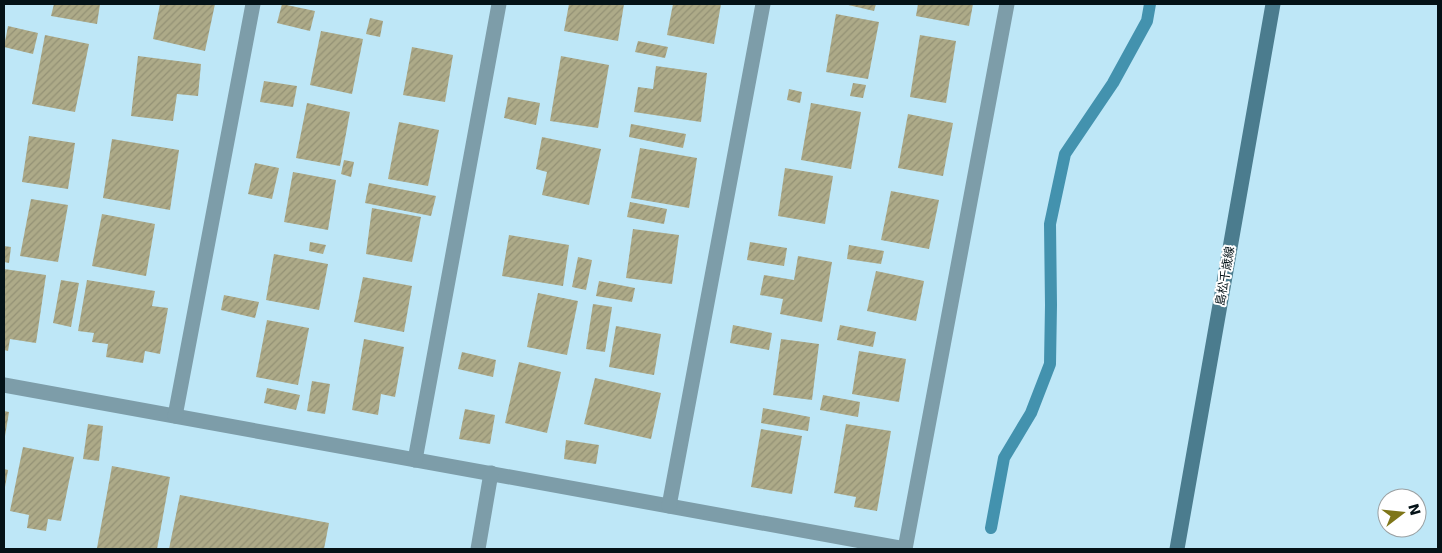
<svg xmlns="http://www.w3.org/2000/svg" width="1442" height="553" font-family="'DejaVu Sans','Noto Sans JP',sans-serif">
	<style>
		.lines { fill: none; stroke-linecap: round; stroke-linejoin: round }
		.stream { stroke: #4392ae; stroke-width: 12 }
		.building { fill: url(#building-hatch) }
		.street { stroke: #7d9da9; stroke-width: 15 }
		.secondary { stroke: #4b7c8e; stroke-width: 15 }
		.labels { text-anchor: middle; stroke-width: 4; stroke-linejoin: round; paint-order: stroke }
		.street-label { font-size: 12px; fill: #041217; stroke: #fff }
	</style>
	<defs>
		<pattern id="building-hatch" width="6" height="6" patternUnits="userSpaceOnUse" patternTransform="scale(1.25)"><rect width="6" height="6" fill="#adaa88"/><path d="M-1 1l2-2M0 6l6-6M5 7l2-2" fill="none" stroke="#939175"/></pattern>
	</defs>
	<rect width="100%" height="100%" fill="#bee7f7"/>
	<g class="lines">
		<!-- stream -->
		<path class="stream" d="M991,528L1004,458L1031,413L1050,364L1051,305L1050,224L1065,154L1113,83L1147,21L1150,4"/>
	</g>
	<!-- building -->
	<g class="building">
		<path d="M54,4H100L97,24L51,16Z"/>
		<path d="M160,4H215L205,51L153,39Z"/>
		<path d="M282,4L315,11L310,31L277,23Z"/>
		<path d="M569,4L583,5V4H624L618,41L564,31Z"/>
		<path d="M673,4H721L714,44L667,35Z"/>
		<path d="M844,4H876L874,11Z"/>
		<path d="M918,4H973L969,26L916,16Z"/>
		<path d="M836,14L879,22L868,79L826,72Z"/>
		<path d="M370,18L383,21L380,37L366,34Z"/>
		<path d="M8,26L38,33L33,54L4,47Z"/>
		<path d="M321,31L363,39L352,94L310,85Z"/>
		<path d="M45,35L89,44L75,112L32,104Z"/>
		<path d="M920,35L956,41L946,103L910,97Z"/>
		<path d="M638,41L668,47L665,58L635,52Z"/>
		<path d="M412,47L453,55L445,102L403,95Z"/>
		<path d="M138,56L201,64L198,96L177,94L173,121L131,116Z"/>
		<path d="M561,56L609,65L598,128L550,121Z"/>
		<path d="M656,66L707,73L701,122L634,112L638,87L653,89Z"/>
		<path d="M264,81L297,86L293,107L260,102Z"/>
		<path d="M853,83L866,85L863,98L850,96Z"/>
		<path d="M789,89L802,92L800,103L787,100Z"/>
		<path d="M508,97L540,103L536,125L504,118Z"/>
		<path d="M307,103L350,112L340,166L296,158Z"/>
		<path d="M811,103L861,112L851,169L801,160Z"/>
		<path d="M908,114L953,123L943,176L898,168Z"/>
		<path d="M399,122L439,130L428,186L388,179Z"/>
		<path d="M631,124L686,134L683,148L629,137Z"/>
		<path d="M29,136L75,143L68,189L22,182Z"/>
		<path d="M542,137L601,149L589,205L542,195L547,172L536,169Z"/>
		<path d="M112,139L179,150L170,210L103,198Z"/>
		<path d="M640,148L697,158L689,208L631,198Z"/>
		<path d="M344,160L354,162L351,177L341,174Z"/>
		<path d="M255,163L279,168L272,199L248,194Z"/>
		<path d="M785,168L833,176L825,224L778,216Z"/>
		<path d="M293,172L336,180L328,230L284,222Z"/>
		<path d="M369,183L436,196L431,216L365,203Z"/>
		<path d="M891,191L939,200L929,249L881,240Z"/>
		<path d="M31,199L68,205L58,262L20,256Z"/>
		<path d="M630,202L667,209L664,224L627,217Z"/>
		<path d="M372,208L421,217L412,262L366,254Z"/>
		<path d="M102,214L155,224L146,276L92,266Z"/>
		<path d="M633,229L679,235L672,284L626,278Z"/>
		<path d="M509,235L569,245L563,286L502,276Z"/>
		<path d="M310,242L326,245L323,254L309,251Z"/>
		<path d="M750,242L787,248L784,266L747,260Z"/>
		<path d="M849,245L884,251L881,264L847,259Z"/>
		<path d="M4,246L11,247L9,263L4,262Z"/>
		<path d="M274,254L328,264L319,310L266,300Z"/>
		<path d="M798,256L832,262L822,322L780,314L783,299L760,295L764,275L794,280Z"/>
		<path d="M578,257L592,260L586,290L572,287Z"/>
		<path d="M4,269L46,275L36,343L10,339L8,351L4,350Z"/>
		<path d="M876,271L924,281L916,321L867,311Z"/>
		<path d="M363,277L412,286L404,332L354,322Z"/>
		<path d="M61,280L79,283L71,327L53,323Z"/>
		<path d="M87,280L155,291L152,306L168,308L160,354L145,351L143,363L106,357L108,344L92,342L94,333L78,331Z"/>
		<path d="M599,281L635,288L632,302L596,296Z"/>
		<path d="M538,293L578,301L567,355L527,347Z"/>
		<path d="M224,295L259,302L255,318L221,310Z"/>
		<path d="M593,304L612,307L605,352L586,349Z"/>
		<path d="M267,320L309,328L298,385L256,377Z"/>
		<path d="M733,325L772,333L769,350L730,343Z"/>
		<path d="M840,325L876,332L873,347L837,340Z"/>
		<path d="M616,326L661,334L654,375L609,367Z"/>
		<path d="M364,339L404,347L395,397L381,394L378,415L352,410Z"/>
		<path d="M781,339L819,344L812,400L773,395Z"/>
		<path d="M859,351L906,359L899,402L852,394Z"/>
		<path d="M462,352L496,360L493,377L458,369Z"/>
		<path d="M519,362L561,372L547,433L505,423Z"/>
		<path d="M595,378L661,393L651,439L584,424Z"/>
		<path d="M312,381L330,384L325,414L307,411Z"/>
		<path d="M267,388L300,395L296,410L264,403Z"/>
		<path d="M823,395L860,402L858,417L820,410Z"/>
		<path d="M763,408L810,417L808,431L761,423Z"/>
		<path d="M465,409L495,415L490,444L459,439Z"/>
		<path d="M4,411L9,412L5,436H4Z"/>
		<path d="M88,424L103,426L99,461L83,459Z"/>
		<path d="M846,424L891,431L877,511L854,507L856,497L834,493Z"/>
		<path d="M761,429L802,436L792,494L751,487Z"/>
		<path d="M566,440L599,445L596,464L564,459Z"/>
		<path d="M23,447L74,457L61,521L48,519L46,531L27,528L29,515L10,511Z"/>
		<path d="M112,466L170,477L157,549L97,548Z"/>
		<path d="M4,469L8,470L5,487H4Z"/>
		<path d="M180,495L329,523L324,549H169Z"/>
	</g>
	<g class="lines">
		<!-- street -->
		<g class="street">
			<path d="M4,385L905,549L1007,4"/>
			<path d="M175,416L253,4"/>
			<path d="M415,460L499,4"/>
			<path d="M669,506L763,4"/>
			<path d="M478,549L491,473"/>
		</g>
		<!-- secondary -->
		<path class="secondary" d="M1177,549L1273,4"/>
	</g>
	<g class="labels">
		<!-- street labels -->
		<g class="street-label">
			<text transform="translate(1225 276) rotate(-80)" y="4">島松千歳線</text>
		</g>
	</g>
	<!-- border -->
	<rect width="1442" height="553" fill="none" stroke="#041217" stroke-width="10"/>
	<!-- north arrow -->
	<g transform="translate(1402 513) rotate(74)"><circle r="24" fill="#ffffff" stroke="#9ba0a2"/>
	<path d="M0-4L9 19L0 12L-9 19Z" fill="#7e7518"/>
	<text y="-8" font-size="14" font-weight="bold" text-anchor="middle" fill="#041217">N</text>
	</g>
</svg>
